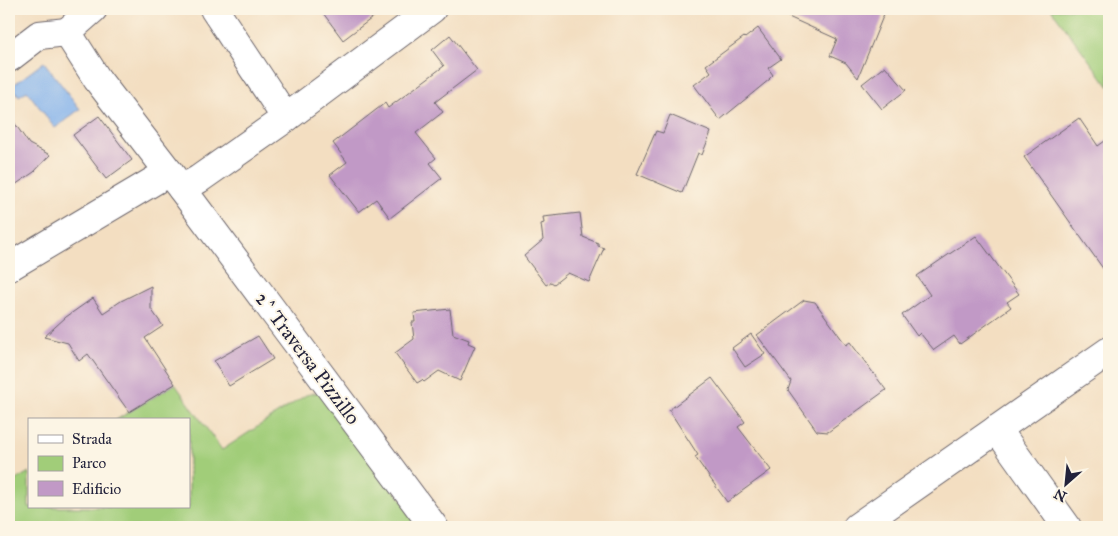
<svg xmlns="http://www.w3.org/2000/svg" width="1118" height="536" font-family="'IM FELL Great Primer',serif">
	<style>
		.green { fill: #a1cd79; stroke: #62785a }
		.water { fill: #81b1ec; stroke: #526a94 }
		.building { fill: #c199c6 }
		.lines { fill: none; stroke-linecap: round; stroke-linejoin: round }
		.street-casing { stroke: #6b646a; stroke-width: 30 }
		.street { stroke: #fff; stroke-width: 28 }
		.labels { text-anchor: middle; stroke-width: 4; stroke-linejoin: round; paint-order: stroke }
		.street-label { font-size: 20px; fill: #22223b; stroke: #fcf5e5 }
	</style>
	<rect width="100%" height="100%" fill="#fcf5e5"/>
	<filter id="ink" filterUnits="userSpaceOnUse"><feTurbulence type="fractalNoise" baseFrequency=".02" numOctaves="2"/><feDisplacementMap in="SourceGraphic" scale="10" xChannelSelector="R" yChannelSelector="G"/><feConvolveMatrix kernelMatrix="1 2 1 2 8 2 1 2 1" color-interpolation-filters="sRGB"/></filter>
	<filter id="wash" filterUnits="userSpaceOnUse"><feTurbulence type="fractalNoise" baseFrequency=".0096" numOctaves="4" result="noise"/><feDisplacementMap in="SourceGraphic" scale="20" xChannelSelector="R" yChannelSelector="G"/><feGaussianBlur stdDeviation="1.12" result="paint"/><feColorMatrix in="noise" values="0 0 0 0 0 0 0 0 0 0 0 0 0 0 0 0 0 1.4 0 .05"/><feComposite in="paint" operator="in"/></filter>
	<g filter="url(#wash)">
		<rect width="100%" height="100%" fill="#f3dec1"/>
		<!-- green -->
		<g class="green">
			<path d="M1051,9H1109V87Z"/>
			<path d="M175,384L222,450L306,395L319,392L423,527H9V484L29,472V507H189V420H116Z"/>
		</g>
		<!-- water -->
		<path class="water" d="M44,62L80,109L55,128L27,91L19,96L12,86Z"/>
		<g id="blocks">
			<!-- building -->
			<g class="building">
				<path d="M320,9H384L343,40Z"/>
				<path d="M771,9H886L858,78L846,63L830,56L837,39Z"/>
				<path d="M758,28L781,59L768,68L773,75L769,79H770L720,120L694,85L711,72L706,65L744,37L745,38Z"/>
				<path d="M450,35L477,70L435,102L443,112L416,133L436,158L430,163L442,178L390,218L376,199L359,212L330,175L347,162L333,143L385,103L388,108L444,66L432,50Z"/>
				<path d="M885,66L906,90L882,109L862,84Z"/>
				<path d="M9,115L29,144L50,155L34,172L9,189Z"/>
				<path d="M670,115L711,132L702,155L698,153L682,193L637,174L656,131L663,133Z"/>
				<path d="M99,116L132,160L106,179L73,135Z"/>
				<path d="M1079,118L1098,146L1109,138V277L1024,157Z"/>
				<path d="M580,213L583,237L598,243V246L604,248L589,282L568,273L554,284L551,282L546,285L524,256L543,240L541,224L544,223L543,217Z"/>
				<path d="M976,236L1019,294L1007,302L1011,307L960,344L954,336L934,350L920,333L917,336L902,315L930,295L917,276Z"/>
				<path d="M151,286V309L163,326L145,338L175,384L129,412L88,354L79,361L68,343L44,337L66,317L93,298L103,313L121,301Z"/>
				<path d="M804,300L815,302L846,345L850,342L886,390L828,432L817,431L788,390L791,381L757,335Z"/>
				<path d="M450,309L453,334L469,340L468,343L475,346L460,381L439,371L424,382L422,380L417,383L395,353L414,339L412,322H415L414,313Z"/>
				<path d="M751,334L765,354L745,367L732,348Z"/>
				<path d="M258,336L273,359L229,386L214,361Z"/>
				<path d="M712,378L745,422L738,427L771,470L727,502L695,457L698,455L669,410Z"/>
			</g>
		</g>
	</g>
	<g filter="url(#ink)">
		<use href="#blocks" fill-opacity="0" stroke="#6b646a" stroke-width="1"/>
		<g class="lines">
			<defs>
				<g id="street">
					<path d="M67,32L97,79L182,189L434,527"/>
					<path d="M67,32L93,9"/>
					<path d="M9,58L39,35L67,32"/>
					<path d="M286,118L432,9"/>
					<path d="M182,189L199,179L286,118L214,9"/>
					<path d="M9,267L169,172"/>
					<path d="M997,429L1067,527"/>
					<path d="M857,527L1109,351"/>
				</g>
			</defs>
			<!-- street casing -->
			<use href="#street" class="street-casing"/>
			<!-- street -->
			<use href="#street" class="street"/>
		</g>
	</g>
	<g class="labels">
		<!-- street labels -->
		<g class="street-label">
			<text transform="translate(308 358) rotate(53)" y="7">2^ Traversa Pizzillo</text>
		</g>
	</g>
	<!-- margin -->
	<rect width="1118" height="536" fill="none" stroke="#fcf5e5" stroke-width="30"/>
	<!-- legend -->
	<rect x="28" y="418" width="162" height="90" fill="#fcf5e5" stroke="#a5a1a1"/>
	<rect x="38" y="435" width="25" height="8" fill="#ffffff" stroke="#a5a1a1"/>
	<text x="72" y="444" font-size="15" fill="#22223b">Strada</text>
	<rect x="38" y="456" width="25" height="15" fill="#a1cd79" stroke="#a5a1a1"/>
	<text x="72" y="468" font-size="15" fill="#22223b">Parco</text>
	<rect x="38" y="481" width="25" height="15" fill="#c199c6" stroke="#a5a1a1"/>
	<text x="72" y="494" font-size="15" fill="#22223b">Edificio</text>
	<!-- north arrow -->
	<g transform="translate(1066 484) rotate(207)" stroke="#fcf5e5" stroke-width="4" paint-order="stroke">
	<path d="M0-4L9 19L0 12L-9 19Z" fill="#22223b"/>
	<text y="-8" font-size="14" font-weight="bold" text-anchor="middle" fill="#22223b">N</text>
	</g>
</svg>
